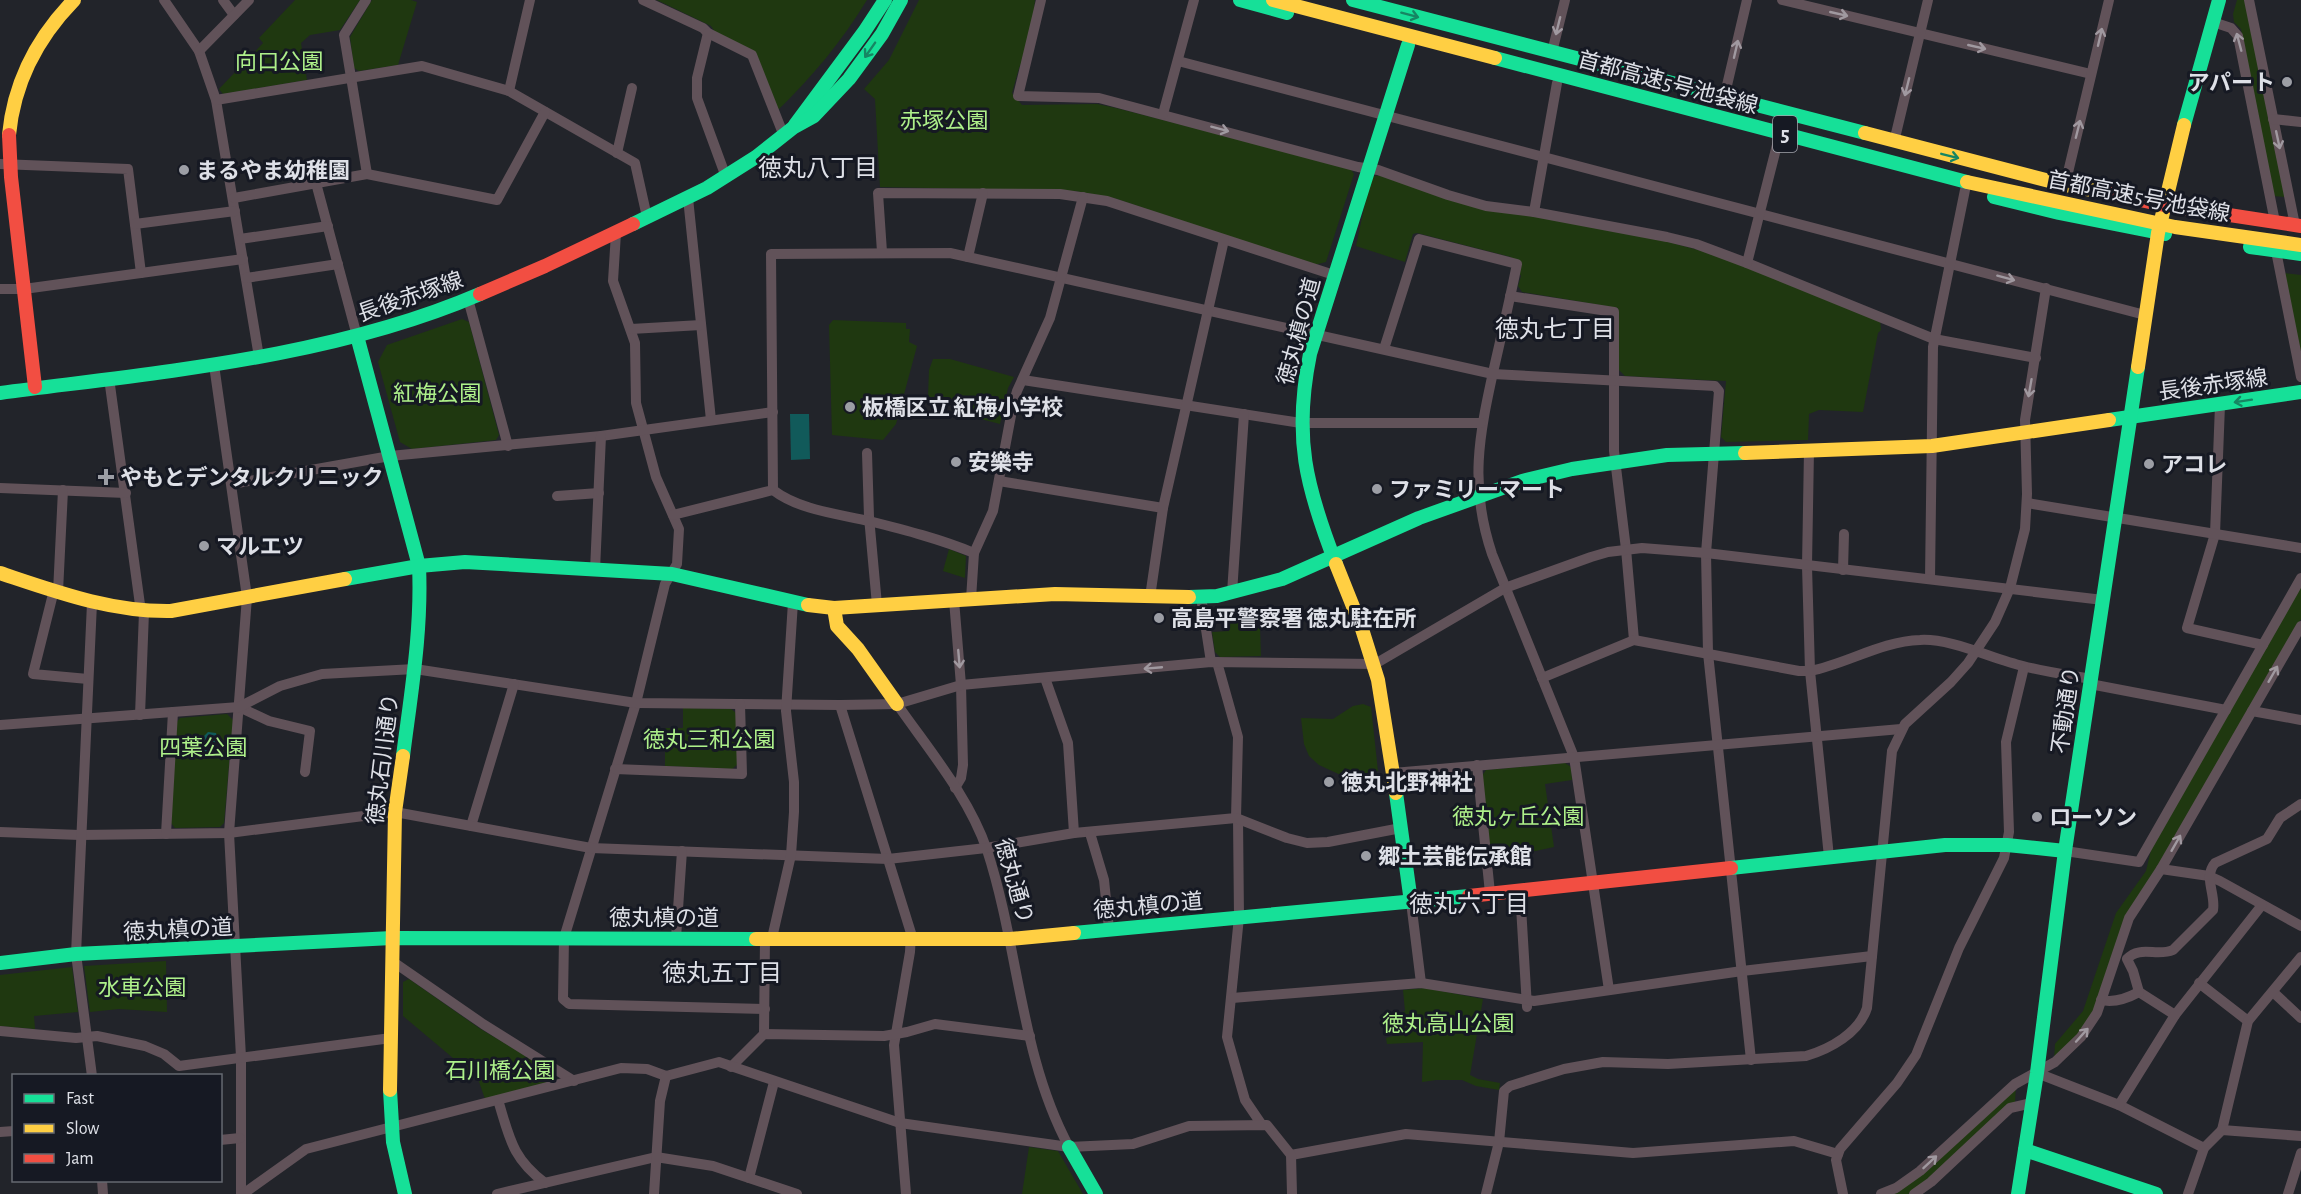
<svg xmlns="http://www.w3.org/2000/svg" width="2301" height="1194" font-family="'Alegreya Sans','Noto Sans JP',sans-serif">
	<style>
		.green { fill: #1f3810 }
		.water { fill: #115a5a }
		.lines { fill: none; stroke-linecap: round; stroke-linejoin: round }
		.street { stroke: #615259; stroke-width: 10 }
		.fast { stroke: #16e098; stroke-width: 14 }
		.slow { stroke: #ffcf43; stroke-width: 14 }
		.jam { stroke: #f24e42; stroke-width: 14 }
		.fast-bridge { stroke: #16e098; stroke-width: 14 }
		.slow-bridge { stroke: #ffcf43; stroke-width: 14 }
		.oneway { stroke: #a099a0 }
		.oneway2 { stroke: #168663 }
		.poi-dot { fill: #9c9ea5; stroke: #161923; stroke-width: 2 }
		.labels { text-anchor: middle; stroke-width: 6; stroke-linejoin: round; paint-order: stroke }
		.shield { fill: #161923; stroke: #a2a4ac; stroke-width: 1.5 }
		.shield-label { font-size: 21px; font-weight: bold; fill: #dee0e7 }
		.park-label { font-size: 22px; fill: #aef08a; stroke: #161923 }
		.street-label { font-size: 22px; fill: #dee0e7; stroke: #161923 }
		.poi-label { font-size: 22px; font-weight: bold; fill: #dee0e7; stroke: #161923; text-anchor: start }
		.neighbourhood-label { font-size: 24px; fill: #dee0e7; stroke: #161923 }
	</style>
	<rect width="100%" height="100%" fill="#22242a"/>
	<!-- green -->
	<g class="green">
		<path d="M295,0H360L340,30L310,35L301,43L307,80L223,94L219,89L263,43L259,38Z"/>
		<path d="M372,0H411L417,2L398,65L359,71L354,68L350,37Z"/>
		<path d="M657,0H867C842,41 813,76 778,110L761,65L715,32L711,26Z"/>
		<path d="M919,0H1035L1030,44L1019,68L1012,93L1022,105L1097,104L1116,108L1350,168L1354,174L1326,262L1318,264H1310L1114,198L1075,191L880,187L875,99L864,89L889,60Z"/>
		<path d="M2237,0H2246L2286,197L2273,196L2241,29L2234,22L2233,14Z"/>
		<path d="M1398,175L1441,195L1665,241L1709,253L1880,318L1881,330L1878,333L1863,412L1819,410L1809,414L1808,440L1726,442L1721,437L1726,381L1625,376L1619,370L1618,308L1522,292L1518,286L1521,276L1511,257L1417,233L1413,234L1405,262L1356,246L1371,176Z"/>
		<path d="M2284,273L2301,275V355Z"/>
		<path d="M462,319L469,322L499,435L496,440L412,449L400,442L378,362L387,345Z"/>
		<path d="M833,320L906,323V329H910L909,342L917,346L896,424L883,440L832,435L829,325Z"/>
		<path d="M933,359H950L1014,377L1008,388L1000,424L977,418L971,408L928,397L929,370Z"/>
		<path d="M949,549L966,556L965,578L943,571Z"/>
		<path d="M2301,585V619L2159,867L2127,917L2090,1021L2054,1059L2055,1044L2083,1011L2116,913L2146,871L2151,850Z"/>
		<path d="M1249,617V627H1260L1261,656L1220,657L1215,652L1212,632L1229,631L1228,620Z"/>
		<path d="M1363,704L1371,707L1378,771L1345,777L1319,765L1309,756L1304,744L1301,718L1333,719L1353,706Z"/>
		<path d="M683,708L731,709L736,713L738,764L732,769L665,766V728H683Z"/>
		<path d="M227,714L233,720L224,823L220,827L175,828L171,823L176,723L180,718Z"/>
		<path d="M1565,763L1571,767L1572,780L1545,784L1554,847L1490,861L1482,776L1486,770Z"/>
		<path d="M166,961L167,1012L119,1009L90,1012L84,966Z"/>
		<path d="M72,967L78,1012L34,1016L35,1029L0,1026V975Z"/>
		<path d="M409,979L479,1028L554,1073L552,1081L485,1099L478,1079L403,1016V982Z"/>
		<path d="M1425,988L1483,999L1470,1075L1478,1079L1500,1083L1499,1090L1476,1086L1462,1080H1436L1422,1082L1423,1042L1387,1044L1386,1038L1400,1034L1396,1014L1405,1011L1403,990Z"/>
		<path d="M2016,1086L2015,1102L1915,1190L1908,1194H1889Z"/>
		<path d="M1029,1147L1058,1151L1083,1194H1022Z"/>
	</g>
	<!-- water -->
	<g class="water">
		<path d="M790,414H809L810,459L791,460Z"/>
		<path d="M208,732L216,733L218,741L203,757L189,744L196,737L202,738Z"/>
	</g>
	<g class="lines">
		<!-- street -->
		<g class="street">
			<path d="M164,0L199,51L216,100L259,357"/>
			<path d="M223,0L234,15"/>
			<path d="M366,0L344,35L367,174"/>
			<path d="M643,0L703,28L708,33L752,55L784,136"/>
			<path d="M1041,0L1018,96L1099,98L1358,167L1378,170L1448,195L1486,206L1534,212L1667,237L1696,244L1747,263L1934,339L2036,358"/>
			<path d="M1782,0L2091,74"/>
			<path d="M2249,0L2295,225"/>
			<path d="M2213,22L2231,28L2238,36L2275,222"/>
			<path d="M708,33L697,78V98L726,177"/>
			<path d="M199,51L249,0"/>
			<path d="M1552,52L1565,0"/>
			<path d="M1178,61L2145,315"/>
			<path d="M509,91L530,0"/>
			<path d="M1724,98L1747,0"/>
			<path d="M216,100L422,66L509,91L635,163L647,217"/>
			<path d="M1163,114L1194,0"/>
			<path d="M2273,119L2301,122"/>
			<path d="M1894,142L1928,0"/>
			<path d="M617,153L632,88"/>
			<path d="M0,164L128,169L141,273"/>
			<path d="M316,183L357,336"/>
			<path d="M2065,185L2109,0"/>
			<path d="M234,198L367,174L497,200L545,112"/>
			<path d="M688,198L711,420"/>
			<path d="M1534,212L1557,83"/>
			<path d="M135,224L235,211"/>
			<path d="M616,233L613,281L635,343L636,403L656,477L679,529L677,564L665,584L636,703L564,938L563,999L569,1004L765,1009"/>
			<path d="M240,239L328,226"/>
			<path d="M2276,251L2301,377"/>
			<path d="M882,252L878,193L1060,194L1107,201L1334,275"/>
			<path d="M968,257L983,193"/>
			<path d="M1747,263L1778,141"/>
			<path d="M246,278L338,264"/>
			<path d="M0,289H24L243,259"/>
			<path d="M1510,296L1614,312V451L1626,549L1634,640"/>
			<path d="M468,299L508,446"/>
			<path d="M631,329L701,325"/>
			<path d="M1384,349L1419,239L1517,264C1510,299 1502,333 1494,368C1479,436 1469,485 1492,554L1574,757L1609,990"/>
			<path d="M214,365L247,597L229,833L241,1057V1194"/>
			<path d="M109,378L141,612"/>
			<path d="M1023,380L1301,423H1481"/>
			<path d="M2220,405L2215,534L2187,628L2263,645"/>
			<path d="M1809,450L1807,566L1810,671L1829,857"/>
			<path d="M867,453L869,517L877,605"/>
			<path d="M999,481L1163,508"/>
			<path d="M232,484L390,456L601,436L773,412"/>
			<path d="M0,488L126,493"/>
			<path d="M773,490C799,510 838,514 869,521C905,530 940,539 974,553"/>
			<path d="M557,496L599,493"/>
			<path d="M2027,503L2301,548"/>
			<path d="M673,515L773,490L771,254L950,253L1493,374L1715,386L1719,391L1706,553L1708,653L1751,1060"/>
			<path d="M595,570L601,436"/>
			<path d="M1843,570L1844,534"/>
			<path d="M1930,579L1933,347L1965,190"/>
			<path d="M54,590L33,674L88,679"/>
			<path d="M58,592L63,490"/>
			<path d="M1232,593L1244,414"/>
			<path d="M1150,597L1163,508L1224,240"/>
			<path d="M1201,597L1211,662"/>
			<path d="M971,599L974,553L993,511L1013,405L1017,391L1050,318L1083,197"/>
			<path d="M954,600L961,685L963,765L961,778L955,788"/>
			<path d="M1217,662L1238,737L1236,818"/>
			<path d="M1045,678L1068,743L1074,833"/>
			<path d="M1542,678L1634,640L1799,671H1810C1846,664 1882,641 1920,640C1950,638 1993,659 2023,666C2045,672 2068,675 2091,679"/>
			<path d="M2090,684L2226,710"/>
			<path d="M897,704C929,750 969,797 987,850C1019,948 1020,1056 1069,1147"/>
			<path d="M840,705L911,933L910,952L894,1045L906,1194"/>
			<path d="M239,707L269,721L310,731L305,772"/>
			<path d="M2252,711L2301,720"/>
			<path d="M140,715L144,612"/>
			<path d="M0,725L239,707L280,686L322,674L415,669L636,703L840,705L897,704L961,685L1211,662L1375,664L1505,588L1591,557L1608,552L1642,548L1706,553L2103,600"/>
			<path d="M1477,765L1490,893"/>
			<path d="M615,769L742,774L740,704"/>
			<path d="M1393,773L1901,729"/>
			<path d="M1238,819L1239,917L1227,1037L1245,1100L1262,1125"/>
			<path d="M471,826L514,684"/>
			<path d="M0,832L80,835L229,833L395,812L591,848L888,859L986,848L1074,833L1236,818L1287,838L1307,843L1328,842L1401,828"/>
			<path d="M1090,833L1104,880L1109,929"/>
			<path d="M166,834L173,712"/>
			<path d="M2065,851L2139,862L2301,578"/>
			<path d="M2161,869L2209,876L2220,881L2301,926"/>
			<path d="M1520,890L1527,1007"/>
			<path d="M1411,902L1421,983"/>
			<path d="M676,938L682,851"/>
			<path d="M772,938L791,855L794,812V782L786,711L793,602"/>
			<path d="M392,961L483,1024L574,1081"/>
			<path d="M2199,983L2248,1021"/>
			<path d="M2139,992L2175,1015"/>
			<path d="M2273,992L2301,1018"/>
			<path d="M1232,998L1421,983L1534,1001L1742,971L1872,956"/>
			<path d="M2101,1000C2114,1003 2128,998 2139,992L2133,971L2127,959C2140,945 2157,957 2173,950L2213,910C2216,894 2203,877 2215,863L2267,839L2280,818L2301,804"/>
			<path d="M0,1031L76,1038L97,1036L145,1046L164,1054L179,1066L391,1038"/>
			<path d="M764,1034L765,938"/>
			<path d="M731,1067L764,1034L884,1036L907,1032L935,1024L1030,1036"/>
			<path d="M2037,1073L2119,1105L2204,1148"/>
			<path d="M92,1076L76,954L92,603"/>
			<path d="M498,1100C510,1139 512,1158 545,1183"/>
			<path d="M2119,1105L2175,1015L2262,905"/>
			<path d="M2222,1130L2248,1021L2301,957"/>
			<path d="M0,1132L14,1131"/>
			<path d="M220,1140L240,1138"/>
			<path d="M1291,1155L1406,1134L1633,1153L1794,1141L1838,1154"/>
			<path d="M749,1178L774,1082"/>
			<path d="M102,1180L103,1194"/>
			<path d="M243,1194L306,1149L621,1068L647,1069L666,1076L719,1062L900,1123L1069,1147L1133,1144L1189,1126L1267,1125L1291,1155L1292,1194"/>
			<path d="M497,1194L656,1157L713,1166L797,1194"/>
			<path d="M654,1194L660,1101L666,1076"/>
			<path d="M1486,1194L1499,1142L1504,1091L1510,1086L1564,1069L1603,1062L1668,1064L1806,1056C1830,1049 1859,1033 1867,1008L1892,751L1905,724L1951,682L1968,663L1995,622L2010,588L2025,529L2027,494L2025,420L2046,288"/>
			<path d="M1843,1194L1836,1160L1840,1149L1897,1083L1916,1055L1959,948L2004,858L2009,832L2006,742L2024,667"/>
			<path d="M1881,1194L1896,1188L1920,1171L2015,1084L2055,1062L2081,1037L2097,1013L2129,918L2161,869L2301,626"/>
			<path d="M1914,1194L1931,1182L2010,1108L2032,1103"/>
			<path d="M2188,1194L2204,1148L2222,1130L2301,1136"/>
			<path d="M2288,1194L2301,1153"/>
		</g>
		<!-- fast -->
		<g class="fast">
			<path d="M1240,0L1287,13"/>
			<path d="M1353,0L1865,133"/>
			<path d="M795,125L864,32L885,0"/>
			<path d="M2184,125L2219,0"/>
			<path d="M1994,197L2059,213L2165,234"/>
			<path d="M633,224L707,188L756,157L794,127L814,116L849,79L882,34L901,0"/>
			<path d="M2250,247L2301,254"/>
			<path d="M357,336L419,566C422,630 411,693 403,756"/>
			<path d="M0,393C159,372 331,358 480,294"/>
			<path d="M2109,420L2301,392"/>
			<path d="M1336,564C1306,487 1293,437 1310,354L1408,45"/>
			<path d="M345,579L419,566L465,562L672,574L808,605"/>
			<path d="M1189,597L1217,596L1282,579L1419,518L1522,481L1572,469L1667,455L1745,453"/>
			<path d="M1396,793L1411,902"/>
			<path d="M1731,868L1945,845H2007L2065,851"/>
			<path d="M1074,933L1469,896"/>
			<path d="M0,963L76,954L392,938L756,939"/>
			<path d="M390,1090L393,1142L405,1194"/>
			<path d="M1069,1147L1096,1194"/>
			<path d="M2025,1150L2156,1194"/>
			<path d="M2018,1194L2037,1073L2065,851L2138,367"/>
		</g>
		<!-- slow -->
		<g class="slow">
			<path d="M1865,133L2065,185L2101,192"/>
			<path d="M9,135C14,81 37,38 74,0"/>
			<path d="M2138,367L2158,233L2184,125"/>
			<path d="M1745,453L1932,446L2109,420"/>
			<path d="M1336,564L1362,629L1378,680L1396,793"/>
			<path d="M0,573C57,592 111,612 171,611L345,579"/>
			<path d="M808,605L834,608L1055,594L1189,597"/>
			<path d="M834,608L837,626L858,649L897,704"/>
			<path d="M756,939H1010L1074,933"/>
			<path d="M390,1090L395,812L403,756"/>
		</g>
		<!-- jam -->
		<g class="jam">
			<path d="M9,135L11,177L35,387"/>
			<path d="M2101,192L2164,205L2301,226"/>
			<path d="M480,294L545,266L633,224"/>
			<path d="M1469,896L1731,868"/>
		</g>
		<!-- fast-bridge -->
		<path class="fast-bridge" d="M1495,58L1967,182"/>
		<!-- slow-bridge -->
		<g class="slow-bridge">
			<path d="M1273,0L1495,58"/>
			<path d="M1967,182L2175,227L2301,245"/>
		</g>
	</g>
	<!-- one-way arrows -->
	<defs><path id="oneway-shaft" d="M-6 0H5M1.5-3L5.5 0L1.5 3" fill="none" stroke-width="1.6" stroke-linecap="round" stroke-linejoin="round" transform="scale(1.5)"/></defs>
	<g class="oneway">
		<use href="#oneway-shaft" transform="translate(1839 14) rotate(13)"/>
		<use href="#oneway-shaft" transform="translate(1558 26) rotate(104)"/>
		<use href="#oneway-shaft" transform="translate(2100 37) rotate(-77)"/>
		<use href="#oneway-shaft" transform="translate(2239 42) rotate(-105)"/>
		<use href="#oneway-shaft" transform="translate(1977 47) rotate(13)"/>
		<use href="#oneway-shaft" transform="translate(1736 49) rotate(-77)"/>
		<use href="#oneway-shaft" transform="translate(1907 87) rotate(104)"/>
		<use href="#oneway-shaft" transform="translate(1220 129) rotate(15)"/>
		<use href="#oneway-shaft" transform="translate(2078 129) rotate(-76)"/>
		<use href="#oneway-shaft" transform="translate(2278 140) rotate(78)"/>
		<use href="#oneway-shaft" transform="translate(2006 278) rotate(15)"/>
		<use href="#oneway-shaft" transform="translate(2030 388) rotate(100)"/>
		<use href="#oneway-shaft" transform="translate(959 659) rotate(85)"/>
		<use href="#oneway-shaft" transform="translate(1153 668) rotate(175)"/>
		<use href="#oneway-shaft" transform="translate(2273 674) rotate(-60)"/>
		<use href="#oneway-shaft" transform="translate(2176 843) rotate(-60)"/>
		<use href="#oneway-shaft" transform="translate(2082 1035) rotate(-48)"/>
		<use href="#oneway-shaft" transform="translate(1930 1162) rotate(-43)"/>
	</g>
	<g class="oneway2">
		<use href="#oneway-shaft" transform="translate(1410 15) rotate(15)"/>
		<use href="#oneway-shaft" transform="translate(870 50) rotate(125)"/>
		<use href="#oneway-shaft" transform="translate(1950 156) rotate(14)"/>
		<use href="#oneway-shaft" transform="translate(2243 401) rotate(171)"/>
	</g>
	<!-- markers -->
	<g class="poi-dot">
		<circle cx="2287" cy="82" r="6"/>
		<circle cx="184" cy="170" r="6"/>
		<circle cx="850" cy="407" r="6"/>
		<circle cx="956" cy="462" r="6"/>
		<circle cx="2149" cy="464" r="6"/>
		<path d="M103 468h6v6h6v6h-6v6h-6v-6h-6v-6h6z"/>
		<circle cx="1377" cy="489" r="6"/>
		<circle cx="204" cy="546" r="6"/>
		<circle cx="1159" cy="618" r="6"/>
		<circle cx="1329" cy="782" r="6"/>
		<circle cx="2037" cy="817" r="6"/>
		<circle cx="1366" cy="856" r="6"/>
	</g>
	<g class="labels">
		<!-- shield labels -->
		<rect class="shield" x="1773" y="116" width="24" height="36" rx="4.5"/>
		<g class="shield-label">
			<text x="1785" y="141">5</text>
		</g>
		<!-- park labels -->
		<g class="park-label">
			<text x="279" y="69">向口公園</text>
			<text x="944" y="128">赤塚公園</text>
			<text x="437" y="401">紅梅公園</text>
			<text x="709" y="747">徳丸三和公園</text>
			<text x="203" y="755">四葉公園</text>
			<text x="1518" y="824">徳丸ヶ丘公園</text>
			<text x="142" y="995">水車公園</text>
			<text x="1448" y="1031">徳丸高山公園</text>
			<text x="500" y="1078">石川橋公園</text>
		</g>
		<!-- street labels -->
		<g class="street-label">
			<text transform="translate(1668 82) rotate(15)" y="8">首都高速5号池袋線</text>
			<text transform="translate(2139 196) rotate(11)" y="8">首都高速5号池袋線</text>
			<text transform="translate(410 296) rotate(-19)" y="8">長後赤塚線</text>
			<text transform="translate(1298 331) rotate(-75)" y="8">徳丸槙の道</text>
			<text transform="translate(2213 384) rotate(-8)" y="8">長後赤塚線</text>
			<text transform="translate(2065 710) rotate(-82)" y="8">不動通り</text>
			<text transform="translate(382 759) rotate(-83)" y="8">徳丸石川通り</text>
			<text transform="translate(1015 881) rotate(74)" y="8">徳丸通り</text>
			<text transform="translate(1148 905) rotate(-5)" y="8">徳丸槙の道</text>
			<text x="664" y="925">徳丸槙の道</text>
			<text transform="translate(178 929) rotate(-3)" y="8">徳丸槙の道</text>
		</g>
		<!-- poi labels -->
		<g class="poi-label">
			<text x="2275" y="90" text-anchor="end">アパート</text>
			<text x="196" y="178">まるやま幼稚園</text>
			<text x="862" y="415">板橋区立 紅梅小学校</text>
			<text x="968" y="470">安樂寺</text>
			<text x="2161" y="472">アコレ</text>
			<text x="120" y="485">やもとデンタルクリニック</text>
			<text x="1389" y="497">ファミリーマート</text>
			<text x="216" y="554">マルエツ</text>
			<text x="1171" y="626">高島平警察署 徳丸駐在所</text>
			<text x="1341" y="790">徳丸北野神社</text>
			<text x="2049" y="825">ローソン</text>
			<text x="1378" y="864">郷土芸能伝承館</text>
		</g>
		<!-- neighbourhood labels -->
		<g class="neighbourhood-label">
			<text x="818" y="176">徳丸八丁目</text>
			<text x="1555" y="337">徳丸七丁目</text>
			<text x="1469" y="912">徳丸六丁目</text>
			<text x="722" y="981">徳丸五丁目</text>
		</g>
	</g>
	<!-- legend -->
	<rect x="12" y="1074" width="210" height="108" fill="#161923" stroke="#666971" stroke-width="1.5"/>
	<rect x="24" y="1094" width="30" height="9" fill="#16e098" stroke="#666971" stroke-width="1.5"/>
	<text x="66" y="1104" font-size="18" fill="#dee0e7">Fast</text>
	<rect x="24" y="1124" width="30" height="9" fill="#ffcf43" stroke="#666971" stroke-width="1.5"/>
	<text x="66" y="1134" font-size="18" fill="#dee0e7">Slow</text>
	<rect x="24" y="1154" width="30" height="9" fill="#f24e42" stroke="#666971" stroke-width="1.5"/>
	<text x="66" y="1164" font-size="18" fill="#dee0e7">Jam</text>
</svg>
